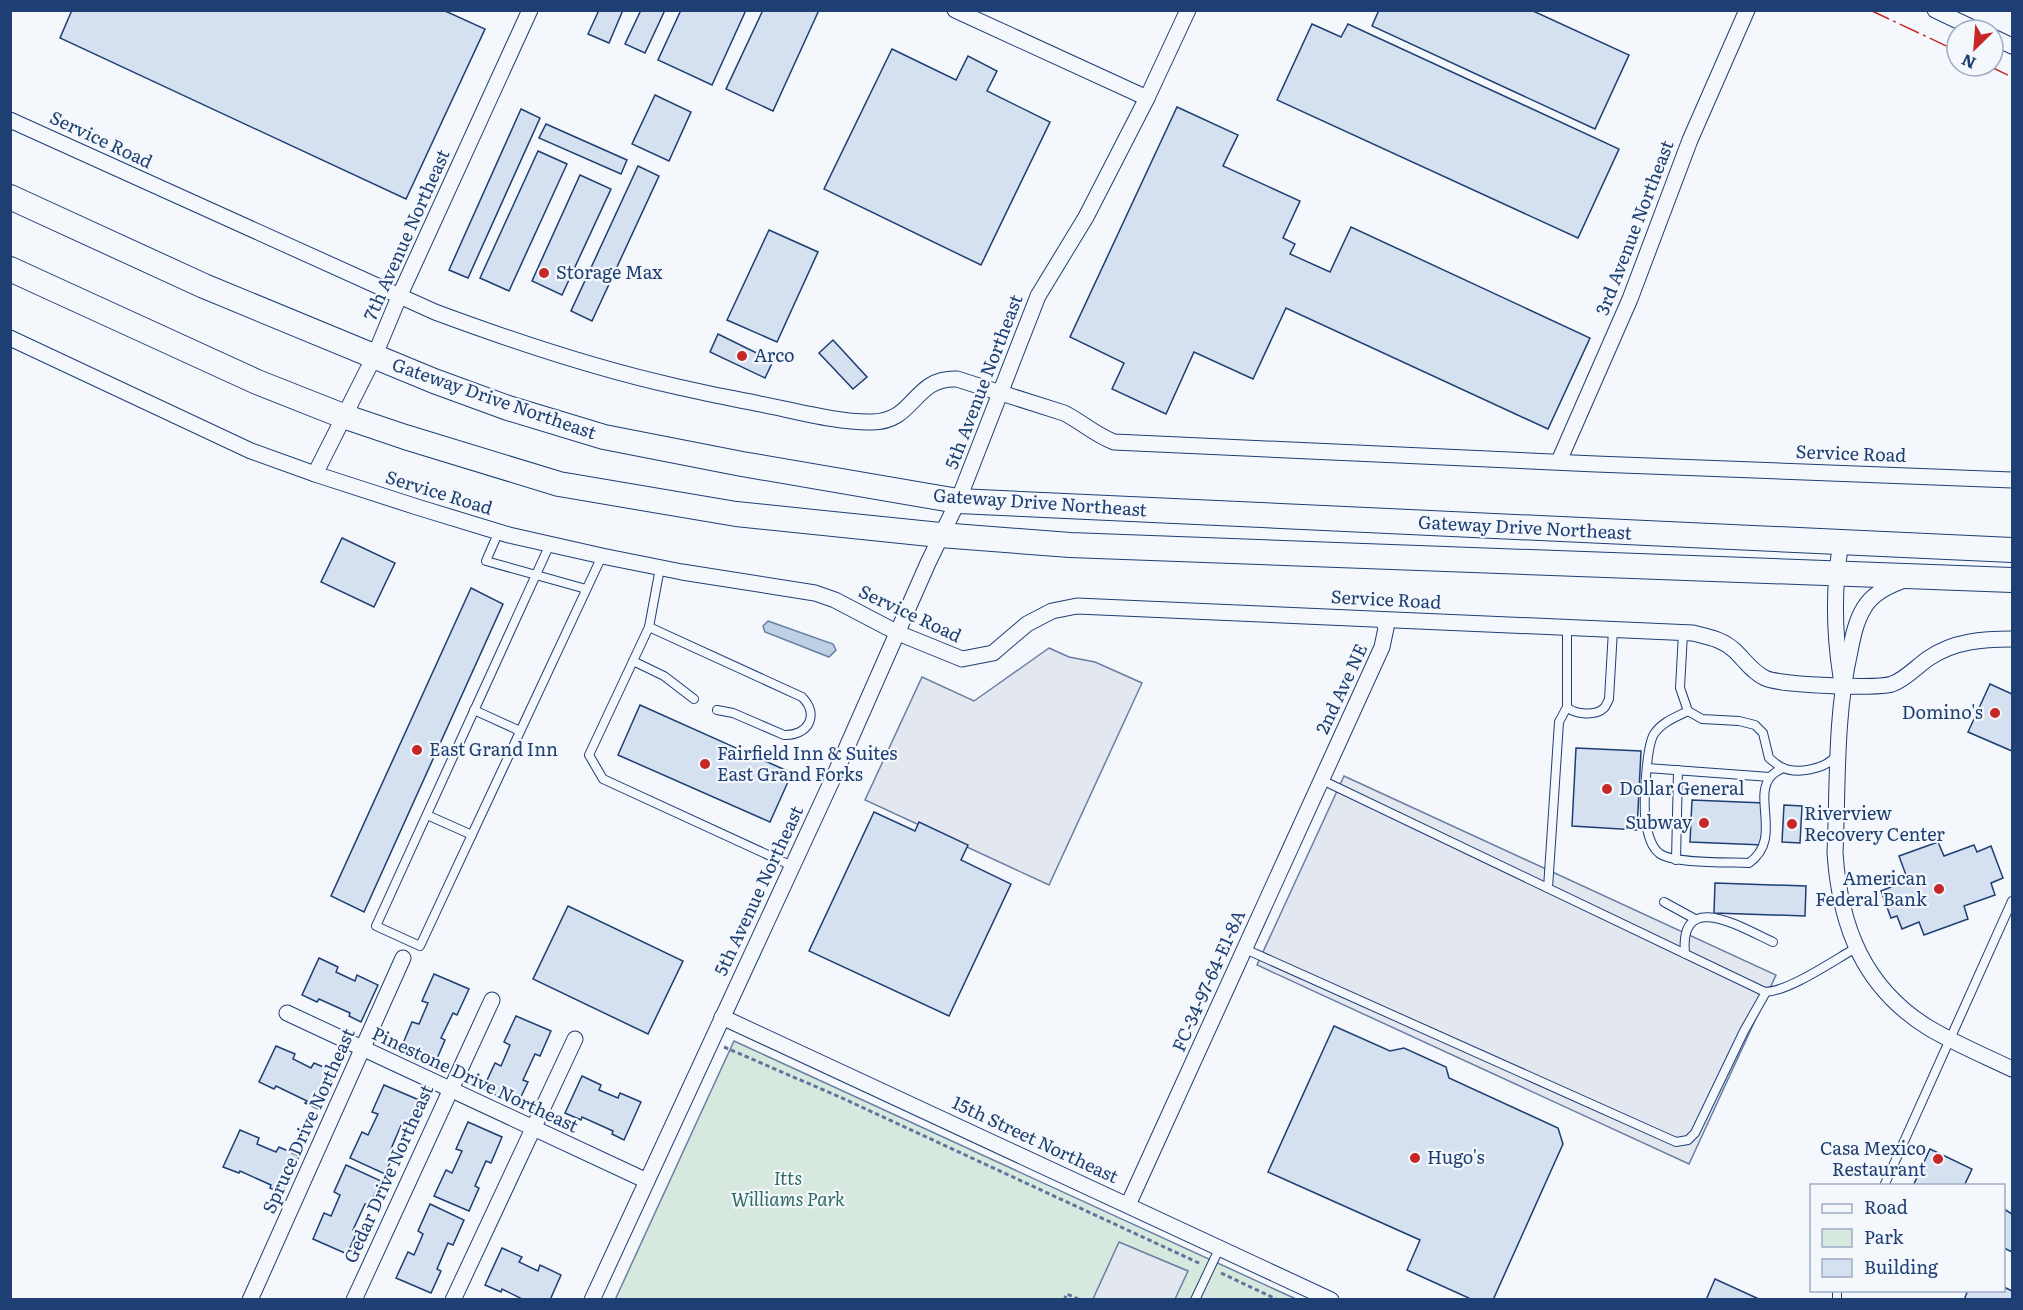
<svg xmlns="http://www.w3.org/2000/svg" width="2023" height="1310" font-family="Literata,serif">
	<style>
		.green { fill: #d7e8df; stroke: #687fa3; stroke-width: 1.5 }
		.parking { fill: #e3e8f0; stroke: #687fa3; stroke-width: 1.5 }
		.water { fill: #bed0e5; stroke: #687fa3; stroke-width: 1.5 }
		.building { fill: #d5e0f0; stroke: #1d3f73; stroke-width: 1.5 }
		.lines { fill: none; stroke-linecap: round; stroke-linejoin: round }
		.service-casing { stroke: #1d3f73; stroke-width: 10 }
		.minor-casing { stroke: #1d3f73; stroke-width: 17 }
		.trunk-casing { stroke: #1d3f73; stroke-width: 26 }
		.path { stroke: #5e769c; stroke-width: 3; stroke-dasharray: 4.5 3; stroke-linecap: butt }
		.service { stroke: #f4f7fb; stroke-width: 8 }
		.minor { stroke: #f4f7fb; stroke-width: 15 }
		.trunk { stroke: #f4f7fb; stroke-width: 24 }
		.power { stroke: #c62828; stroke-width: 1.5; stroke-dasharray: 21 4.5 3 4.5; stroke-linecap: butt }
		.poi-dot { fill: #c62828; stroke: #f4f7fb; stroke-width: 2 }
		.labels { text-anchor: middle; stroke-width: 4.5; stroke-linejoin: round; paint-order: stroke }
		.street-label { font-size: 18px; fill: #1d3f73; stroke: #f4f7fb }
		.poi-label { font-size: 18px; fill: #1d3f73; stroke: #f4f7fb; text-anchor: start }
		.park-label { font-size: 18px; font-style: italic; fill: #2c6c60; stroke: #f4f7fb }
	</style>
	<rect width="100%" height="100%" fill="#f4f7fb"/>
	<!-- green -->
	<path class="green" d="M734,1041L1296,1299L615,1300Z"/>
	<!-- parking -->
	<g class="parking">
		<path d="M1049,648L1069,657L1095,662L1142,683L1049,885L865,800L922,677L974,701Z"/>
		<path d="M1344,776L1776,975L1689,1164L1257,965Z"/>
		<path d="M1119,1242L1188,1271L1175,1299H1093Z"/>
	</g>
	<!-- water -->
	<path class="water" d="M768,621L833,644L836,650L829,657L765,632L763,626Z"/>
	<!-- building -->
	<g class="building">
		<path d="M72,10H443L485,29L406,199L60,38Z"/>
		<path d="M599,10H623L609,43L588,34Z"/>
		<path d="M641,10H665L645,53L625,44Z"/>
		<path d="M681,10H746L712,85L658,60Z"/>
		<path d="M763,10H819L773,111L726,89Z"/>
		<path d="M1379,10H1531L1629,55L1595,129L1372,26Z"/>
		<path d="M1312,24L1341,37L1348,24L1619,149L1578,238L1277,100Z"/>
		<path d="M892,49L956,80L968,56L997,71L987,91L1050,122L981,265L824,189Z"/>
		<path d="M655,95L691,112L669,161L632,144Z"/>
		<path d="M1177,107L1238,135L1223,166L1300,201L1283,238L1295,244L1290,254L1330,272L1351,227L1590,338L1548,429L1286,308L1253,379L1194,352L1166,414L1112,389L1124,363L1070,337Z"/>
		<path d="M521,109L540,118L468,278L449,270Z"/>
		<path d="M546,124L627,160L621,174L539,138Z"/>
		<path d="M538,151L567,164L509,291L480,278Z"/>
		<path d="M638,166L659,176L592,321L571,311Z"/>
		<path d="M580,175L611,189L562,295L532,281Z"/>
		<path d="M769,230L818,252L777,342L727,320Z"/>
		<path d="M718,334L773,361L765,378L710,352Z"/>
		<path d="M833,340L867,377L853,389L819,353Z"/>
		<path d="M342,538L395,563L374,607L321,582Z"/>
		<path d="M471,588L503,604L364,912L331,896Z"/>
		<path d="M1990,684L2012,694V751L1968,732Z"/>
		<path d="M640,705L792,773L770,822L618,755Z"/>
		<path d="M1576,748L1641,751L1637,830L1572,826Z"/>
		<path d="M1692,800L1764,803L1763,845L1690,842Z"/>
		<path d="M1784,805L1802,806L1800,843L1782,842Z"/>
		<path d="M874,812L915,831L919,822L968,845L961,860L1011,884L949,1016L809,951Z"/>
		<path d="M1938,842L1944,856L1974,845L1977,852L1991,846L2003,878L1991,883L1995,895L1964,906L1968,919L1924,935L1919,922L1902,929L1897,916L1891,918L1881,891L1891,887L1889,881L1906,875L1899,856Z"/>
		<path d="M1715,883L1806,886L1805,916L1714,913Z"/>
		<path d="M568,906L683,961L648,1034L533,979Z"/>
		<path d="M319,958L338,967L336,972L355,981L357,975L378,985L361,1022L349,1016L350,1013L319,999L317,1002L302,995Z"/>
		<path d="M434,974L469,989L457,1015L453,1013L441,1038L445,1040L435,1063L401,1048L412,1022L419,1024L428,1003L422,1001Z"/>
		<path d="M516,1016L551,1031L540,1056L535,1054L523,1080L528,1082L517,1105L483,1089L495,1063L501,1066L510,1045L504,1042Z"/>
		<path d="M1334,1026L1390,1051L1404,1048L1446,1067L1449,1078L1558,1128L1563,1144L1493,1300H1473L1407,1270L1420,1240L1268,1172Z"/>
		<path d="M276,1046L295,1054L293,1059L311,1068L314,1063L335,1072L318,1109L305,1103L307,1101L276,1086L274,1089L259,1082Z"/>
		<path d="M582,1076L601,1085L599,1090L618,1098L620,1093L641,1102L624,1140L612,1134L613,1131L582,1117L581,1120L565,1113Z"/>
		<path d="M384,1085L419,1100L407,1126L402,1123L391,1149L395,1151L385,1174L350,1158L362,1132L368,1135L378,1114L372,1112Z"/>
		<path d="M468,1122L502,1137L491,1163L486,1161L475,1186L479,1188L469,1211L434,1196L446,1170L452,1173L462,1151L456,1149Z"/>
		<path d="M240,1130L259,1138L257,1144L276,1152L279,1147L299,1156L282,1193L270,1188L271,1185L240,1171L239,1173L223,1167Z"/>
		<path d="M1930,1149L1972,1169L1964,1186H1913Z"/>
		<path d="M346,1165L381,1181L369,1206L365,1204L353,1230L357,1232L347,1254L313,1239L324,1213L331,1216L340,1195L334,1192Z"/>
		<path d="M430,1204L464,1220L453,1245L448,1243L437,1269L441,1271L431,1293L396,1278L408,1252L414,1255L423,1234L418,1231Z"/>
		<path d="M2004,1209L2012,1214V1252L2004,1248Z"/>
		<path d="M502,1248L522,1257L519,1262L538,1271L540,1265L561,1275L550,1300H524L502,1289L501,1292L485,1285Z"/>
		<path d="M1715,1279L1761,1300H1706Z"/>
		<path d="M2004,1287L2012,1291V1300H1964L1968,1290H2004Z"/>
	</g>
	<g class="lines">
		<defs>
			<g id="service">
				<path d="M499,531L486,561L586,589"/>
				<path d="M550,544L376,926L420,946L602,556"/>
				<path d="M660,568L649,627L589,755L603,779L792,866"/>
				<path d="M649,627L802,697C820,715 808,736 784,735L733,713L717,710"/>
				<path d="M1567,628V707C1575,715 1596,716 1604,708C1606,706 1608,701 1609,699L1613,630"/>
				<path d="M1683,633L1680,688L1688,711L1702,719L1739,721L1755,725L1763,733L1769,758C1773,761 1777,765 1781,767C1797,775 1825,769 1836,756"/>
				<path d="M633,661L664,676L694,699"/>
				<path d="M474,710L520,731"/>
				<path d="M1688,711C1676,717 1662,722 1654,734C1646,747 1643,808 1646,824C1648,834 1651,847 1659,853C1671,864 1730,862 1749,863C1783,839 1752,798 1771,776C1774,773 1779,770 1783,768"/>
				<path d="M1647,768L1770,777"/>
				<path d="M1324,775V778L1326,782L1765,992C1790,991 1834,960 1856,948"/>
				<path d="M427,815L472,835"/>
				<path d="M1676,860L1678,770"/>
				<path d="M1548,888L1559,722L1567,707"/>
				<path d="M1664,902L1695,919"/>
				<path d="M1245,949L1676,1142L1688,1140L1695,1133L1744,1031L1766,992"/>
				<path d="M1685,954C1679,888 1742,928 1773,942"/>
				<path d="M1884,1186L2012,901"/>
				<path d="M1195,1300L1220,1247"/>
				<path d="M1837,1300V1290"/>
			</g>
			<g id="minor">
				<path d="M955,10L1147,98"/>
				<path d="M1935,10L1977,30"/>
				<path d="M1993,37L2012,46"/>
				<path d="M10,120L435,312C513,341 593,368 674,386C703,393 731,398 760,404C792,410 839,423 872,422C915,422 913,377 957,379L1064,413C1082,422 1095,435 1114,442L1596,464L2012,480"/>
				<path d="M10,338L251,451L315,474L417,507L509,535L602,556L682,572L815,593L835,600L898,633L962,659L993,653L1027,624L1052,611L1077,606L1693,633C1708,637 1722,639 1734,650C1744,659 1752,672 1765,678C1778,685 1877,689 1892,684C1905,680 1917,666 1929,658C1954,641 1983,639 2012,639"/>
				<path d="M1559,461L1630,299L1690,140L1747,10"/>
				<path d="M315,474L374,357L399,297L530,10"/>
				<path d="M1905,580C1890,585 1872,594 1864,608C1856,621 1853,636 1850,651C1835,717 1838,786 1835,853C1840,927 1864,988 1929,1028C1956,1044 1985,1056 2012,1069"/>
				<path d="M1841,677C1834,632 1833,588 1841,543"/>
				<path d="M287,1013L647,1181"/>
				<path d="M722,1017L1331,1300"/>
				<path d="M1128,1205L1382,647L1386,628L1383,620"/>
				<path d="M250,1300L403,958"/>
				<path d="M354,1300L492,1000"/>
				<path d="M453,1300L575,1039"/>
				<path d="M592,1300L835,774L928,563L958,501L1038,296L1086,217L1147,98L1188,10"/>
			</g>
			<g id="trunk">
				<path d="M10,197L204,286L434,381L508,408L604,437L742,464L958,501L2012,550"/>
				<path d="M10,269L257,382L343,416L405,437L559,484L736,514L940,535L1070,545L2012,580"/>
			</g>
		</defs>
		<!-- service casing -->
		<use href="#service" class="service-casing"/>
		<!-- minor casing -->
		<use href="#minor" class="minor-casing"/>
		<!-- trunk casing -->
		<use href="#trunk" class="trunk-casing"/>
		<!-- path -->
		<g class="path">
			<path d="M724,1047L842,1098L1201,1264"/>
			<path d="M1221,1273L1278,1300"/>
			<path d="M1064,1300L1067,1294L1080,1300"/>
		</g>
		<!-- service -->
		<use href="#service" class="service"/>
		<!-- minor -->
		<use href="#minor" class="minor"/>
		<!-- trunk -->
		<use href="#trunk" class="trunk"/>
		<!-- power -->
		<g class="power">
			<path d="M1870,10L1957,51"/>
			<path d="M1989,66L2012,77"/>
		</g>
	</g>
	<!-- markers -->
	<g class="poi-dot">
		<circle cx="544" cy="273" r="6"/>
		<circle cx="742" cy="356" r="6"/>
		<circle cx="1995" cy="713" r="6"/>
		<circle cx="417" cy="750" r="6"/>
		<circle cx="705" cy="764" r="6"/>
		<circle cx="1607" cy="789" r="6"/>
		<circle cx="1704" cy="823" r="6"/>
		<circle cx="1792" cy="824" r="6"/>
		<circle cx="1939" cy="889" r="6"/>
		<circle cx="1415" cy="1158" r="6"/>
		<circle cx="1938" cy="1159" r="6"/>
	</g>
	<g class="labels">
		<!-- street labels -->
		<g class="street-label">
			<text transform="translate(101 140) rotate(25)" y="6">Service Road</text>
			<text transform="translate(1635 228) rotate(-69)" y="6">3rd Avenue Northeast</text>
			<text transform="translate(407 235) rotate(-66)" y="6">7th Avenue Northeast</text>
			<text transform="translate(984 382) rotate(-69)" y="6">5th Avenue Northeast</text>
			<text transform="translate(494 399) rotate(19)" y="6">Gateway Drive Northeast</text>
			<text transform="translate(1851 454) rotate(2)" y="6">Service Road</text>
			<text transform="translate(439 493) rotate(17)" y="6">Service Road</text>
			<text transform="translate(1040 503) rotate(4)" y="6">Gateway Drive Northeast</text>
			<text transform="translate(1525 528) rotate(3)" y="6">Gateway Drive Northeast</text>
			<text transform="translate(1386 600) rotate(3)" y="6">Service Road</text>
			<text transform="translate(910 614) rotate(25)" y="6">Service Road</text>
			<text transform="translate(1342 689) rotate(-65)" y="6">2nd Ave NE</text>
			<text transform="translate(759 891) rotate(-65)" y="6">5th Avenue Northeast</text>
			<text transform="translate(1209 981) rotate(-66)" y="6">FC-34-97-64-E1-8A</text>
			<text transform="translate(475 1080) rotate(25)" y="6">Pinestone Drive Northeast</text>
			<text transform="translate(309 1121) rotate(-66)" y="6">Spruce Drive Northeast</text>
			<text transform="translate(1035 1140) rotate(25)" y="6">15th Street Northeast</text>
			<text transform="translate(389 1174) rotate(-66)" y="6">Gedar Drive Northeast</text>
		</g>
		<!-- poi labels -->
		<g class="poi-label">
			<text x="556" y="279">Storage Max</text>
			<text x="754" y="362">Arco</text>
			<text x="1983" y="719" text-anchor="end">Domino's</text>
			<text x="429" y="756">East Grand Inn</text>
			<text x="717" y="760">Fairfield Inn &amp; Suites<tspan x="717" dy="21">East Grand Forks</tspan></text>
			<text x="1619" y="795">Dollar General</text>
			<text x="1804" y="820">Riverview<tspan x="1804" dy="21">Recovery Center</tspan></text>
			<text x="1692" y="829" text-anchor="end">Subway</text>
			<text x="1927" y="885" text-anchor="end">American<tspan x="1927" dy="21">Federal Bank</tspan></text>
			<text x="1926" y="1155" text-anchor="end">Casa Mexico<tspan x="1926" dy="21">Restaurant</tspan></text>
			<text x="1427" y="1164">Hugo's</text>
		</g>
		<!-- park labels -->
		<g class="park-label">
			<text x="788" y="1185">Itts<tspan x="788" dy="21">Williams Park</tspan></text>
		</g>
	</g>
	<!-- border -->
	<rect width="2023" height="1310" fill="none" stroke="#1d3f73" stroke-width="24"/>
	<!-- legend -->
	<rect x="1810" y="1184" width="195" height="108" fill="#f4f7fb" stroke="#9eadc5" stroke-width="1.5"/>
	<rect x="1822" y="1204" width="30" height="9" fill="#f4f7fb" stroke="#9eadc5" stroke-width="1.5"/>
	<text x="1864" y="1214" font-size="18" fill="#1d3f73">Road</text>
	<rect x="1822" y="1229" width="30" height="18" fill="#d7e8df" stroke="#9eadc5" stroke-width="1.5"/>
	<text x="1864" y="1244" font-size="18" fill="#1d3f73">Park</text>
	<rect x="1822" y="1259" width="30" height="18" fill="#d5e0f0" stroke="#9eadc5" stroke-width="1.5"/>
	<text x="1864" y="1274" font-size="18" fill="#1d3f73">Building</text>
	<!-- north arrow -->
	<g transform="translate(1975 48) rotate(205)"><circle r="28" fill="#f4f7fb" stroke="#9eadc5" stroke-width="1.5"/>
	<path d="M0-4.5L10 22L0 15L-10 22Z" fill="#c62828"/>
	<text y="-9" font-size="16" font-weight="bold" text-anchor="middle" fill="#1d3f73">N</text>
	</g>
</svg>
